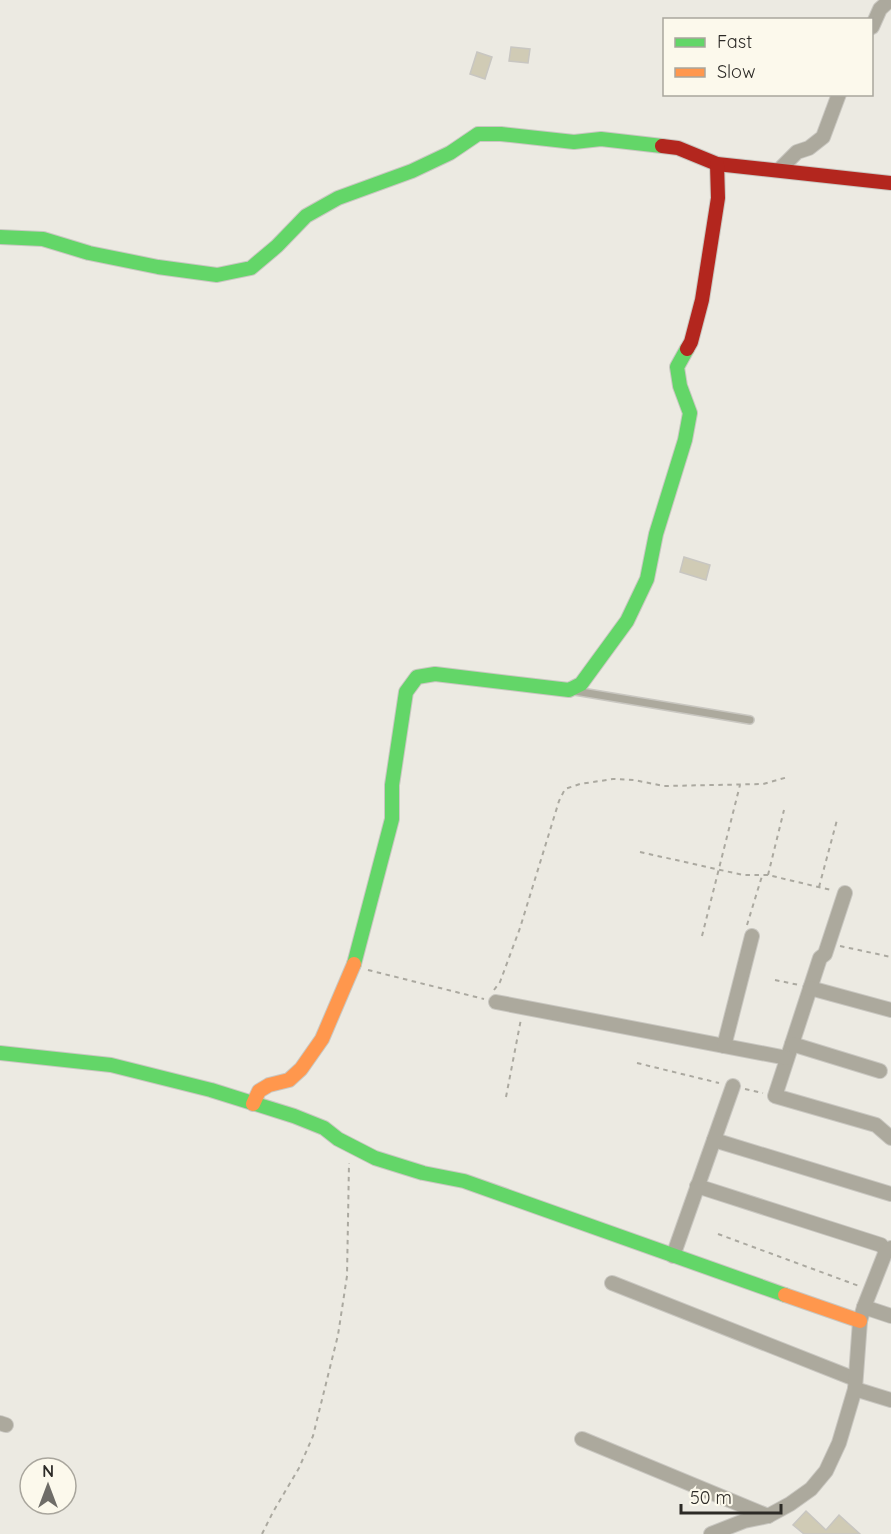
<svg xmlns="http://www.w3.org/2000/svg" width="891" height="1534" font-family="Quicksand,sans-serif">
	<style>
		.building { fill: #d0cbb5; stroke: #c8c6c1; stroke-width: 1.5 }
		.lines { fill: none; stroke-linecap: round; stroke-linejoin: round }
		.lane-casing { stroke: #c9c7c1; stroke-width: 10 }
		.street-casing { stroke: #c9c7c1; stroke-width: 16 }
		.fast-casing { stroke: #c9c7c1; stroke-width: 16 }
		.slow-casing { stroke: #c9c7c1; stroke-width: 16 }
		.jam-casing { stroke: #c9c7c1; stroke-width: 16 }
		.path { stroke: #aba9a0; stroke-width: 2; stroke-dasharray: 4.5 4.5; stroke-linecap: butt }
		.lane { stroke: #aca99d; stroke-width: 7 }
		.street { stroke: #aca99d; stroke-width: 14 }
		.fast { stroke: #63d668; stroke-width: 14 }
		.slow { stroke: #ff974d; stroke-width: 14 }
		.jam { stroke: #b3261e; stroke-width: 14 }
	</style>
	<rect width="100%" height="100%" fill="#eceae2"/>
	<!-- building -->
	<g class="building">
		<path d="M511,47L530,49L528,63L509,61Z"/>
		<path d="M477,52L492,57L485,79L470,74Z"/>
		<path d="M684,557L710,565L706,580L680,572Z"/>
		<path d="M806,1511L826,1530L839,1515L860,1534H804L793,1525Z"/>
	</g>
	<g class="lines">
		<defs>
			<path id="lane" d="M575,691L750,720"/>
			<g id="street">
				<path d="M872,27L880,9L890,0"/>
				<path d="M779,170L797,152L809,148L823,137L839,94"/>
				<path d="M845,893L825,954L820,958L775,1096L876,1125L891,1138"/>
				<path d="M810,988L891,1010"/>
				<path d="M496,1002L787,1058"/>
				<path d="M792,1044L880,1071"/>
				<path d="M724,1046L752,936"/>
				<path d="M714,1140L891,1194"/>
				<path d="M697,1186L881,1245L886,1251"/>
				<path d="M673,1256L733,1086"/>
				<path d="M612,1283L855,1379"/>
				<path d="M864,1307L891,1316"/>
				<path d="M855,1389L891,1400"/>
				<path d="M0,1423L6,1425"/>
				<path d="M582,1439L768,1516"/>
				<path d="M711,1534L744,1521L768,1516L790,1504L811,1489L826,1471L839,1443L855,1389L860,1321L864,1307L886,1251L891,1248"/>
			</g>
			<g id="fast">
				<path d="M0,237L43,239L89,253L158,267L217,275L251,268L277,246L306,216L338,198L412,171L450,153L478,134H501L574,142L601,139L662,146"/>
				<path d="M354,964L392,819V785L406,692L417,677L435,674L569,690L581,684L627,621L647,579L656,534L685,440L690,413L680,386L677,367L687,349"/>
				<path d="M0,1053L111,1065L211,1090L294,1116L324,1128L338,1139L375,1158L423,1173L464,1181L785,1295"/>
			</g>
			<g id="slow">
				<path d="M253,1104L259,1091L269,1085L289,1080L301,1069L322,1039L354,964"/>
				<path d="M785,1295L860,1321"/>
			</g>
			<g id="jam">
				<path d="M662,146L678,148L717,164L891,183"/>
				<path d="M687,349L691,342L702,300L718,198L717,164"/>
			</g>
		</defs>
		<!-- lane casing -->
		<use href="#lane" class="lane-casing"/>
		<!-- street casing -->
		<use href="#street" class="street-casing"/>
		<!-- fast casing -->
		<use href="#fast" class="fast-casing"/>
		<!-- slow casing -->
		<use href="#slow" class="slow-casing"/>
		<!-- jam casing -->
		<use href="#jam" class="jam-casing"/>
		<!-- path -->
		<g class="path">
			<path d="M640,852L743,875H768L831,890"/>
			<path d="M768,875L784,810"/>
			<path d="M819,887L837,820"/>
			<path d="M747,925L762,876"/>
			<path d="M702,936L740,785"/>
			<path d="M840,946L891,957"/>
			<path d="M368,970L484,999"/>
			<path d="M775,980L799,985"/>
			<path d="M494,990L500,982L520,928L559,801L565,789L580,784L613,779L634,780L664,786L763,784L788,777"/>
			<path d="M637,1063L719,1083"/>
			<path d="M745,1089L763,1093"/>
			<path d="M506,1097L521,1019"/>
			<path d="M718,1234L859,1286"/>
			<path d="M262,1534L273,1512L299,1468L313,1436L338,1335L347,1276L349,1163"/>
		</g>
		<!-- lane -->
		<use href="#lane" class="lane"/>
		<!-- street -->
		<use href="#street" class="street"/>
		<!-- fast -->
		<use href="#fast" class="fast"/>
		<!-- slow -->
		<use href="#slow" class="slow"/>
		<!-- jam -->
		<use href="#jam" class="jam"/>
	</g>
	<!-- legend -->
	<rect x="663" y="18" width="210" height="78" fill="#fcf9ec" stroke="#a9a69d" stroke-width="1.5"/>
	<rect x="675" y="38" width="30" height="9" fill="#63d668" stroke="#a9a69d" stroke-width="1.5"/>
	<text x="717" y="48" font-size="18" fill="#2c2a26">Fast</text>
	<rect x="675" y="68" width="30" height="9" fill="#ff974d" stroke="#a9a69d" stroke-width="1.5"/>
	<text x="717" y="78" font-size="18" fill="#2c2a26">Slow</text>
	<!-- north arrow -->
	<g transform="translate(48 1486)"><circle r="28" fill="#fcf9ec" stroke="#a9a69d" stroke-width="1.5"/>
	<path d="M0-4.5L10 22L0 15L-10 22Z" fill="#6f6d68"/>
	<text y="-9" font-size="16" font-weight="bold" text-anchor="middle" fill="#2c2a26">N</text>
	</g>
	<!-- scale -->
	<path d="M681 1504v9h100v-9" fill="none" stroke="#2c2a26" stroke-width="3"/>
	<text x="690" y="1504" font-size="18" fill="#2c2a26" stroke="#fcf9ec" stroke-width="4.5" paint-order="stroke">50 m</text>
</svg>
